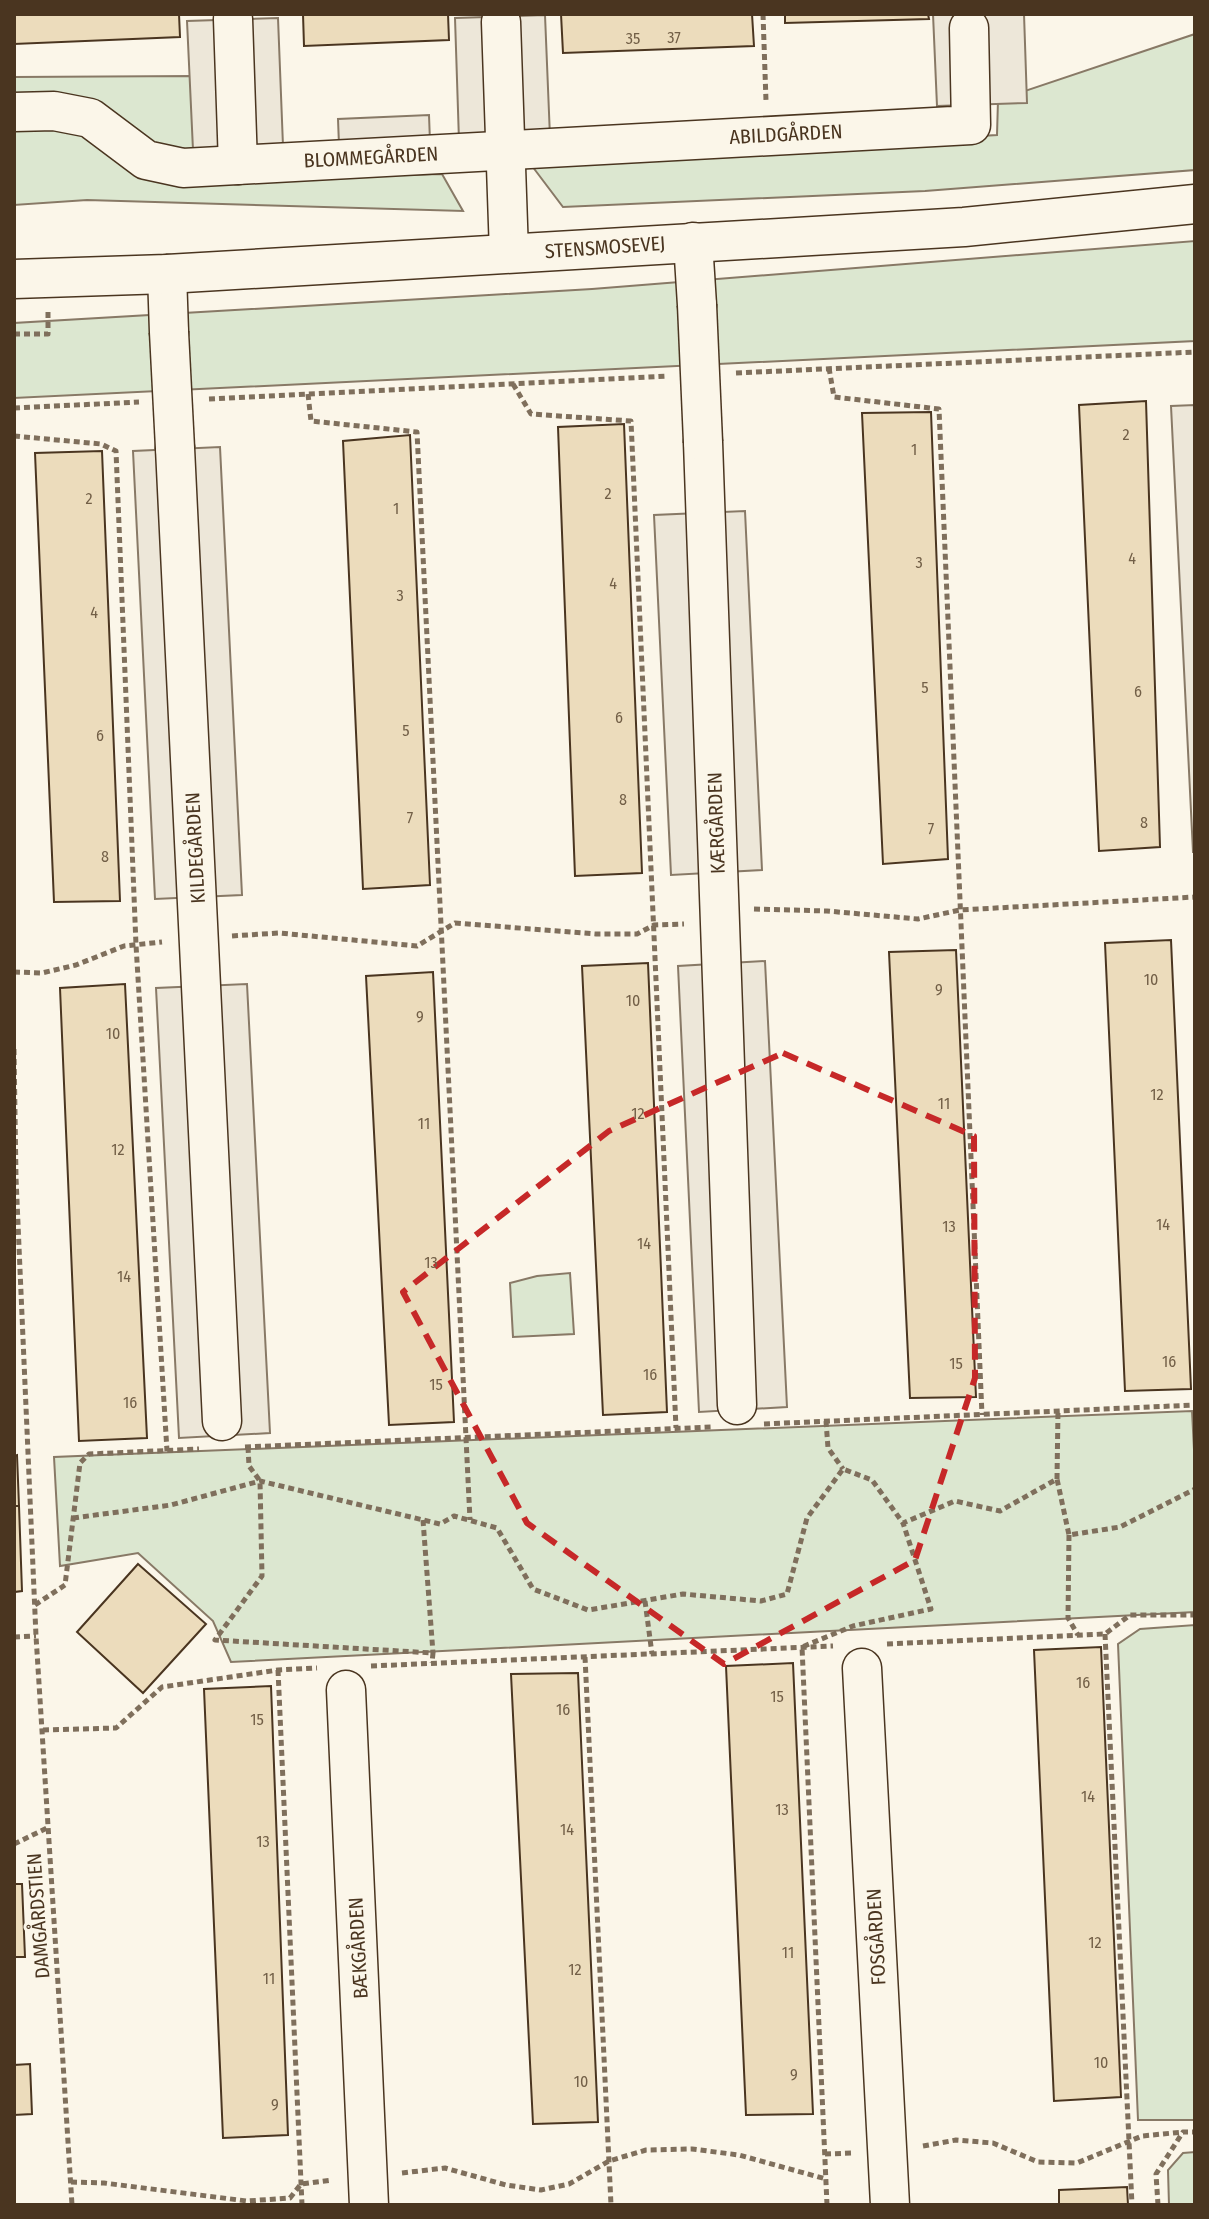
<svg xmlns="http://www.w3.org/2000/svg" width="1209" height="2219" font-family="'Fira Sans Condensed',sans-serif">
	<style>
		.green { fill: #dce7d0; stroke: #887966; stroke-width: 2 }
		.parking { fill: #ede7d9; stroke: #887966; stroke-width: 2 }
		.building { fill: #ecdcbc; stroke: #4a3520; stroke-width: 2 }
		.lines { fill: none; stroke-linecap: round; stroke-linejoin: round }
		.minor-casing { stroke: #4a3520; stroke-width: 41 }
		.path { stroke: #7f6f5c; stroke-width: 5; stroke-dasharray: 6 4; stroke-linecap: butt }
		.minor { stroke: #fbf6e9; stroke-width: 38 }
		.minor-bridge-casing { stroke: #4a3520; stroke-width: 41; stroke-linecap: butt }
		.minor-bridge { stroke: #fbf6e9; stroke-width: 38 }
		.marked { fill: none; stroke: #c62828; stroke-width: 6; stroke-dasharray: 16 10; stroke-linejoin: round }
		.labels { text-anchor: middle; stroke-width: 6; stroke-linejoin: round; paint-order: stroke }
		.number-label { font-size: 16px; fill: #725f47 }
		.street-label { font-size: 20px; fill: #4a3520; stroke: #fbf6e9 }
	</style>
	<rect width="100%" height="100%" fill="#fbf6e9"/>
	<!-- green -->
	<g class="green">
		<path d="M1195,34V170L925,191L563,207L529,162L997,135L998,100Z"/>
		<path d="M193,76V180L442,174L463,211L87,200L14,205V77Z"/>
		<path d="M1195,241V341L14,398V323L592,289Z"/>
		<path d="M570,1273L574,1334L513,1337L510,1283L537,1276Z"/>
		<path d="M1192,1411L1195,1469V1612L231,1662L213,1621L138,1553L60,1566L54,1457Z"/>
		<path d="M1195,1625V2120H1138L1118,1644L1140,1629Z"/>
		<path d="M1195,2152V2205H1169L1168,2170L1183,2153Z"/>
	</g>
	<!-- parking -->
	<g class="parking">
		<path d="M933,14H1024L1027,103L937,106Z"/>
		<path d="M545,15L550,137L459,141L455,18Z"/>
		<path d="M278,18L283,146L193,150L187,21Z"/>
		<path d="M429,115L430,142L339,145L338,119Z"/>
		<path d="M1195,405V852H1193L1171,406Z"/>
		<path d="M220,447L242,895L155,899L133,451Z"/>
		<path d="M745,511L762,870L671,875L654,515Z"/>
		<path d="M765,961L787,1407L699,1412L678,966Z"/>
		<path d="M247,984L270,1433L179,1438L156,988Z"/>
	</g>
	<!-- building -->
	<g class="building">
		<path d="M14,14H179L180,37L14,44Z"/>
		<path d="M303,14H448L449,40L304,46Z"/>
		<path d="M561,14H752L754,46L563,53Z"/>
		<path d="M785,14H928L929,19L785,23Z"/>
		<path d="M1146,401L1160,847L1099,851L1079,405Z"/>
		<path d="M931,412L948,859L883,864L862,413Z"/>
		<path d="M624,424L642,873L575,876L558,427Z"/>
		<path d="M410,435L430,885L363,889L343,441Z"/>
		<path d="M102,451L120,901L54,902L35,453Z"/>
		<path d="M1171,940L1191,1389L1125,1391L1105,943Z"/>
		<path d="M956,950L976,1397L910,1398L889,952Z"/>
		<path d="M648,963L667,1412L603,1415L582,966Z"/>
		<path d="M433,972L454,1422L389,1425L366,976Z"/>
		<path d="M125,984L147,1438L79,1441L60,988Z"/>
		<path d="M17,1455L19,1506H14V1456Z"/>
		<path d="M14,1506H19L22,1591L14,1592Z"/>
		<path d="M138,1564L206,1624L143,1693L77,1632Z"/>
		<path d="M1101,1647L1121,2097L1054,2101L1034,1650Z"/>
		<path d="M793,1663L813,2114L746,2115L726,1666Z"/>
		<path d="M578,1673L598,2122L533,2124L511,1674Z"/>
		<path d="M271,1686L288,2135L223,2138L204,1689Z"/>
		<path d="M14,1884H22L25,1957H14Z"/>
		<path d="M30,2064L32,2114L14,2115V2065Z"/>
		<path d="M1127,2187L1128,2205H1059V2190Z"/>
	</g>
	<g class="lines">
		<defs>
			<g id="minor">
				<path d="M233,19L238,165"/>
				<path d="M501,22L509,253"/>
				<path d="M14,112L54,111L90,118L146,160L183,168L971,125L969,28"/>
				<path d="M693,242L697,305"/>
				<path d="M167,274L169,332"/>
				<path d="M14,279L167,274L964,227L1195,204"/>
				<path d="M703,442L737,1405"/>
				<path d="M175,448L222,1421"/>
				<path d="M862,1668L890,2205"/>
				<path d="M346,1690L369,2205"/>
			</g>
		</defs>
		<!-- minor casing -->
		<use href="#minor" class="minor-casing"/>
		<!-- path -->
		<g class="path">
			<path d="M763,14L766,101"/>
			<path d="M14,334H48V311"/>
			<path d="M829,368L834,397L939,409L982,1415"/>
			<path d="M736,373L1195,352"/>
			<path d="M513,384L531,414L631,421L676,1428"/>
			<path d="M308,394L311,421L417,432L470,1520"/>
			<path d="M209,399L667,376"/>
			<path d="M14,408L139,402"/>
			<path d="M14,436L101,444L116,451L136,945L167,1451"/>
			<path d="M754,909L827,911L918,919L960,910L1195,897"/>
			<path d="M232,936L279,933L417,946L455,923L596,934H637L654,925L684,924"/>
			<path d="M14,972L42,973L76,965L124,946L162,942"/>
			<path d="M14,1049L16,1178L36,1636L72,2205"/>
			<path d="M826,1421L828,1448L843,1469"/>
			<path d="M764,1424L1195,1405"/>
			<path d="M245,1447L711,1427"/>
			<path d="M248,1447L249,1466L260,1481L262,1576L215,1640L433,1653L432,1663"/>
			<path d="M1057,1479L1058,1410"/>
			<path d="M73,1518L171,1505L260,1481L440,1524L454,1516L497,1528L533,1589L588,1610L683,1594L761,1601L787,1594L807,1518L843,1469L872,1480L903,1523L955,1501L1000,1511L1057,1479L1069,1535L1120,1527L1195,1489"/>
			<path d="M423,1520L433,1653"/>
			<path d="M1069,1535L1068,1618L1078,1635"/>
			<path d="M645,1601L652,1654"/>
			<path d="M35,1605L65,1585L80,1463L89,1454L199,1449"/>
			<path d="M1105,1634L1132,2205"/>
			<path d="M14,1637L36,1636"/>
			<path d="M887,1644L1105,1634L1130,1615H1195"/>
			<path d="M585,1657L611,2205"/>
			<path d="M371,1666L833,1646"/>
			<path d="M278,1670L302,2205"/>
			<path d="M43,1730L116,1728L162,1687L278,1670L317,1668"/>
			<path d="M14,1844L49,1827"/>
			<path d="M923,2146L956,2140L993,2143L1038,2162L1077,2163L1142,2136L1183,2132"/>
			<path d="M825,2154L853,2153"/>
			<path d="M402,2173L445,2168L506,2185L541,2190L569,2184L609,2161L646,2150L692,2149L739,2155L826,2179"/>
			<path d="M71,2182L104,2183L247,2201L290,2198L301,2184L332,2180"/>
			<path d="M827,2205L802,1647L853,1626L931,1609L903,1523"/>
			<path d="M1158,2205L1156,2174L1183,2132H1195"/>
		</g>
		<!-- minor -->
		<use href="#minor" class="minor"/>
		<defs>
			<g id="minor-bridge">
				<path d="M697,305L703,442"/>
				<path d="M169,332L175,448"/>
			</g>
		</defs>
		<!-- minor-bridge casing -->
		<use href="#minor-bridge" class="minor-bridge-casing"/>
		<!-- minor-bridge -->
		<use href="#minor-bridge" class="minor-bridge"/>
	</g>
	<!-- marked area -->
	<path class="marked" d="M783,1053L974,1136L975,1378L915,1560L724,1664L527,1523L403,1292L609,1131Z"/>
	<g class="labels">
		<!-- number labels -->
		<g class="number-label">
			<text x="674" y="43">37</text>
			<text x="633" y="44">35</text>
			<text x="1126" y="440">2</text>
			<text x="914" y="455">1</text>
			<text x="608" y="499">2</text>
			<text x="89" y="504">2</text>
			<text x="396" y="514">1</text>
			<text x="1132" y="564">4</text>
			<text x="919" y="568">3</text>
			<text x="613" y="589">4</text>
			<text x="400" y="601">3</text>
			<text x="94" y="618">4</text>
			<text x="925" y="693">5</text>
			<text x="1138" y="697">6</text>
			<text x="619" y="723">6</text>
			<text x="406" y="736">5</text>
			<text x="100" y="741">6</text>
			<text x="623" y="805">8</text>
			<text x="410" y="823">7</text>
			<text x="1144" y="828">8</text>
			<text x="931" y="834">7</text>
			<text x="105" y="862">8</text>
			<text x="1151" y="985">10</text>
			<text x="939" y="995">9</text>
			<text x="633" y="1006">10</text>
			<text x="420" y="1022">9</text>
			<text x="113" y="1039">10</text>
			<text x="1157" y="1100">12</text>
			<text x="944" y="1109">11</text>
			<text x="638" y="1119">12</text>
			<text x="424" y="1129">11</text>
			<text x="118" y="1155">12</text>
			<text x="1163" y="1230">14</text>
			<text x="949" y="1232">13</text>
			<text x="644" y="1249">14</text>
			<text x="431" y="1268">13</text>
			<text x="124" y="1282">14</text>
			<text x="1169" y="1367">16</text>
			<text x="956" y="1369">15</text>
			<text x="650" y="1380">16</text>
			<text x="436" y="1390">15</text>
			<text x="130" y="1408">16</text>
			<text x="1083" y="1688">16</text>
			<text x="777" y="1702">15</text>
			<text x="563" y="1715">16</text>
			<text x="257" y="1725">15</text>
			<text x="1088" y="1802">14</text>
			<text x="782" y="1815">13</text>
			<text x="567" y="1835">14</text>
			<text x="263" y="1847">13</text>
			<text x="1095" y="1948">12</text>
			<text x="788" y="1958">11</text>
			<text x="575" y="1975">12</text>
			<text x="269" y="1984">11</text>
			<text x="1101" y="2068">10</text>
			<text x="794" y="2080">9</text>
			<text x="581" y="2087">10</text>
			<text x="275" y="2110">9</text>
		</g>
		<!-- street labels -->
		<g class="street-label">
			<text transform="translate(786 134) rotate(-3)" y="7">ABILDGÅRDEN</text>
			<text transform="translate(371 157) rotate(-3)" y="7">BLOMMEGÅRDEN</text>
			<text transform="translate(605 247) rotate(-4)" y="7">STENSMOSEVEJ</text>
			<text transform="translate(716 823) rotate(-92)" y="7">KÆRGÅRDEN</text>
			<text transform="translate(195 848) rotate(-93)" y="7">KILDEGÅRDEN</text>
			<text transform="translate(38 1916) rotate(-94)" y="7">DAMGÅRDSTIEN</text>
			<text transform="translate(876 1937) rotate(-93)" y="7">FOSGÅRDEN</text>
			<text transform="translate(358 1948) rotate(-93)" y="7">BÆKGÅRDEN</text>
		</g>
	</g>
	<!-- border -->
	<rect width="1209" height="2219" fill="none" stroke="#4a3520" stroke-width="32"/>
</svg>
